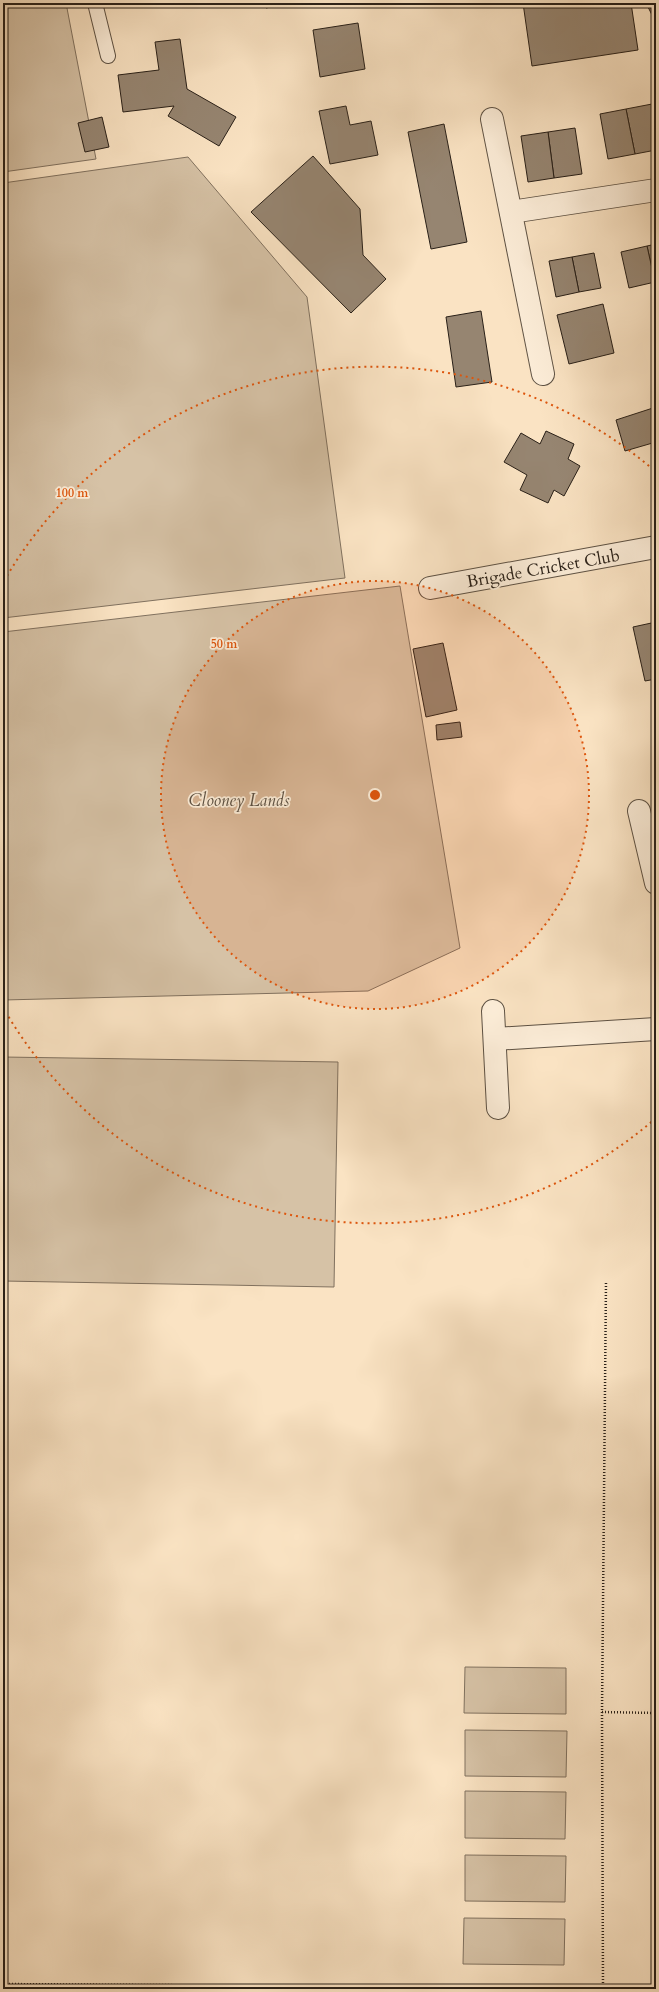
<svg xmlns="http://www.w3.org/2000/svg" width="659" height="1992" font-family="Cardo,serif">
	<style>
		.green { fill: #d6c2a6; stroke: #80715f }
		.building { fill: #968571; stroke: #292018 }
		.lines { fill: none; stroke-linecap: round; stroke-linejoin: round }
		.service-casing { stroke: #5d5143; stroke-width: 16 }
		.minor-casing { stroke: #5d5143; stroke-width: 24 }
		.path { stroke: #292018; stroke-width: 2.5; stroke-dasharray: 1 2; stroke-linecap: butt }
		.service { stroke: #fcedd8; stroke-width: 14 }
		.minor { stroke: #fcedd8; stroke-width: 22 }
		.ring { fill: none; stroke: #de560d; stroke-width: 2; stroke-dasharray: 2 4 }
		.labels { text-anchor: middle; stroke-width: 3.5; stroke-linejoin: round; paint-order: stroke }
		.street-label { font-size: 17px; fill: #292018; stroke: #fcedd8 }
		.park-label { font-size: 17px; font-style: italic; fill: #5d5143; stroke: #fcedd8 }
		.centre { fill: #de560d; stroke: #fcedd8; stroke-width: 2 }
		.ring-label { font-size: 12px; text-anchor: middle; font-weight: bold; fill: #de560d; stroke: #fcedd8; stroke-width: 3.5; stroke-linejoin: round; paint-order: stroke }
	</style>
	<rect width="100%" height="100%" fill="#fae3c3"/>
	<filter id="stains"><feTurbulence type="fractalNoise" baseFrequency=".005" numOctaves="4"/><feColorMatrix values="0 0 0 0 .2 0 0 0 0 .09 0 0 0 0 .02 0 0 0 .5 -.17"/></filter>
	<radialGradient id="worn" r=".72"><stop offset=".6" stop-color="#630" stop-opacity="0"/><stop offset="1" stop-color="#630" stop-opacity=".3"/></radialGradient>
	<!-- green -->
	<g class="green">
		<path d="M3,3H66L96,159L3,172Z"/>
		<path d="M188,157L307,297L345,578L3,618V183Z"/>
		<path d="M400,586L460,948L368,991L3,1000V632Z"/>
		<path d="M3,1057L338,1062L334,1287L3,1281Z"/>
		<path d="M465,1667L566,1668V1714L464,1713Z"/>
		<path d="M465,1730L567,1731L566,1777L465,1776Z"/>
		<path d="M465,1791L566,1792L565,1839L465,1838Z"/>
		<path d="M465,1855L566,1856L565,1902L465,1901Z"/>
		<path d="M464,1918L565,1919L564,1965L463,1964Z"/>
	</g>
	<!-- building -->
	<g class="building">
		<path d="M265,3H281V5L266,8Z"/>
		<path d="M523,3H631L638,50L532,66Z"/>
		<path d="M646,3H656V23Z"/>
		<path d="M358,23L365,69L320,77L313,30Z"/>
		<path d="M180,39L187,89L236,117L219,146L168,116L174,106L123,112L118,75L159,70L155,42Z"/>
		<path d="M652,104L656,124V150L635,154L626,109Z"/>
		<path d="M346,106L350,125L371,121L378,155L330,164L319,111Z"/>
		<path d="M626,109L635,154L608,159L600,114Z"/>
		<path d="M102,117L109,147L85,152L78,123Z"/>
		<path d="M444,124L467,242L431,249L408,132Z"/>
		<path d="M575,128L582,174L554,178L548,132Z"/>
		<path d="M548,132L554,178L528,182L521,136Z"/>
		<path d="M313,156L360,209L363,255L386,279L351,313L251,212Z"/>
		<path d="M656,244V282H655L647,246Z"/>
		<path d="M647,246L655,282L629,288L621,252Z"/>
		<path d="M594,253L601,288L579,292L572,257Z"/>
		<path d="M572,257L579,292L556,297L549,261Z"/>
		<path d="M603,304L614,353L569,364L557,315Z"/>
		<path d="M481,311L492,382L456,387L446,317Z"/>
		<path d="M656,407V442L625,451L616,420Z"/>
		<path d="M546,431L574,444L568,459L580,466L564,496L554,490L548,503L520,490L527,475L504,462L521,433L540,444Z"/>
		<path d="M656,622V679L645,681L633,627Z"/>
		<path d="M443,643L457,710L426,717L413,649Z"/>
		<path d="M460,722L462,737L437,740L436,725Z"/>
	</g>
	<g class="lines">
		<defs>
			<path id="service" d="M95,3L108,56"/>
			<g id="minor">
				<path d="M492,119L543,374"/>
				<path d="M511,212L656,190"/>
				<path d="M430,588L656,547"/>
				<path d="M639,811L656,883"/>
				<path d="M493,1011L498,1108"/>
				<path d="M495,1039L656,1029"/>
			</g>
		</defs>
		<!-- service casing -->
		<use href="#service" class="service-casing"/>
		<!-- minor casing -->
		<use href="#minor" class="minor-casing"/>
		<!-- path -->
		<g class="path">
			<path d="M602,1712L656,1713"/>
			<path d="M3,1984L603,1988"/>
			<path d="M603,1989L602,1712L606,1281"/>
		</g>
		<!-- service -->
		<use href="#service" class="service"/>
		<!-- minor -->
		<use href="#minor" class="minor"/>
	</g>
	<!-- distance rings -->
	<circle cx="375" cy="795" r="214" fill="#de560d" fill-opacity=".12"/>
	<g class="ring">
		<circle cx="375" cy="795" r="214"/>
		<path d="M656 1118A428 428 0 0 1 4 1009M4 581A428 428 0 0 1 656 472"/>
	</g>
	<g class="labels">
		<!-- street labels -->
		<g class="street-label">
			<text transform="translate(543 568) rotate(-10)" y="6">Brigade Cricket Club</text>
		</g>
		<!-- park labels -->
		<g class="park-label">
			<text x="239" y="806">Clooney Lands</text>
		</g>
	</g>
	<circle cx="375" cy="795" r="6" class="centre"/>
	<g class="ring-label">
		<text x="72" y="497">100 m</text>
		<text x="224" y="648">50 m</text>
	</g>
	<!-- margin -->
	<rect width="659" height="1992" fill="none" stroke="#fae3c3" stroke-width="16"/>
	<rect x="4" y="4" width="651" height="1984" fill="none" stroke="#292018" stroke-width="2"/>
	<rect x="8" y="8" width="643" height="1976" fill="none" stroke="#292018"/>
	<rect width="100%" height="100%" filter="url(#stains)"/>
	<rect width="100%" height="100%" fill="url(#worn)"/>
</svg>
